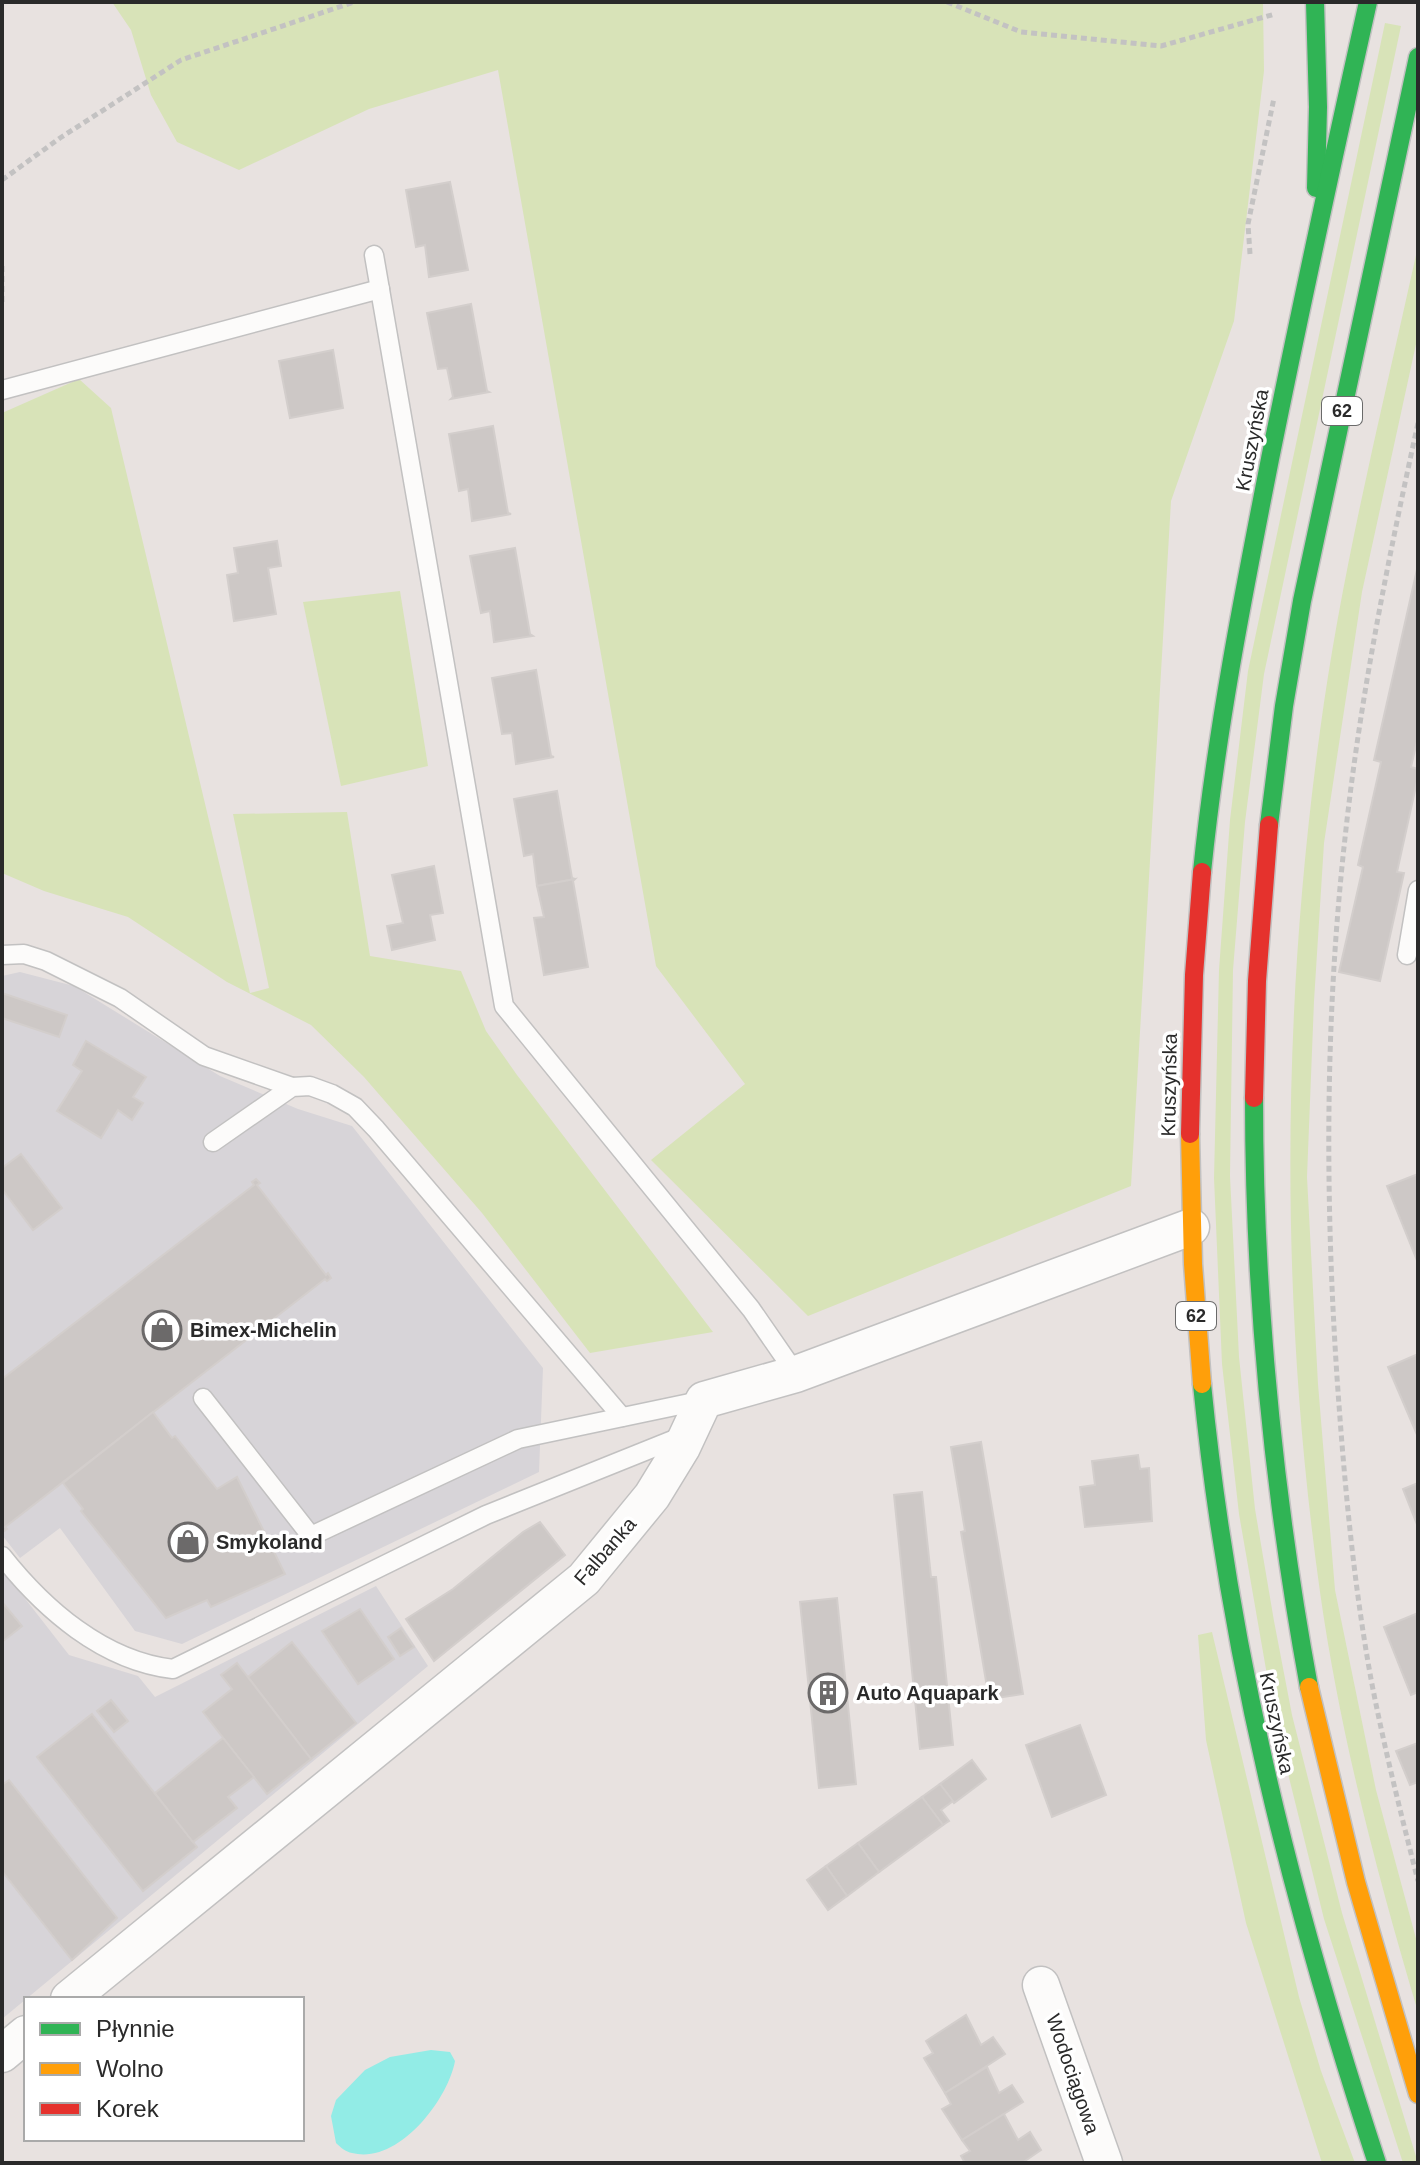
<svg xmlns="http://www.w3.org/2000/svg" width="1420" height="2165" font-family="Helvetica,sans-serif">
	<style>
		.industrial { fill: #d7d4d8 }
		.green { fill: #d8e3b8 }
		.water { fill: #92ece6 }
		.building { fill: #cdc8c6; stroke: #d3cecc; stroke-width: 2 }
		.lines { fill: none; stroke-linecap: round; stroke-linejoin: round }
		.lane-casing { stroke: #c2c1c1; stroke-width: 21 }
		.street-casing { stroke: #c2c1c1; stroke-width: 39 }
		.fast-casing { stroke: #c2c1c1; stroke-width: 21 }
		.slow-casing { stroke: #c2c1c1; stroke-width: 21 }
		.jam-casing { stroke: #c2c1c1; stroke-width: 21 }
		.path { stroke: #c3c2c2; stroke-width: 5; stroke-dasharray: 6 4; stroke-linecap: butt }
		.lane { stroke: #fcfbfa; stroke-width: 18 }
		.street { stroke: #fcfbfa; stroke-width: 36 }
		.fast { stroke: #30b455; stroke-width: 18 }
		.slow { stroke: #ff9f0a; stroke-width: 18 }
		.jam { stroke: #e5322d; stroke-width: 18 }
		.labels { text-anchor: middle; stroke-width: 7; stroke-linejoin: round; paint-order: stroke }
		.shield { fill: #fff; stroke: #6a6a6a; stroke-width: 2 }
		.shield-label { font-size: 18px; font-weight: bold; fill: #2a2a2a }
		.street-label { font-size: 20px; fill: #2a2a2a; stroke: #fff }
		.poi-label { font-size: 20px; font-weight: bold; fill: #2a2a2a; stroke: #fff; text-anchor: start }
	</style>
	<rect width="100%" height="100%" fill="#e8e2e0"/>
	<!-- industrial -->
	<g class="industrial">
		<path d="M20,972L74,986L220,1076L298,1109L352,1126L543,1368L539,1472L182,1644L135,1631L60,1528L20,1558L2,1535V976Z"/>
		<path d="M2,1569L69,1655L138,1676L155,1697L376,1586L428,1666L2,2019Z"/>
	</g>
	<!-- green -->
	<g class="green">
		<path d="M112,2H1263L1264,71L1234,321L1171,501L1131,1186L808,1316L651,1160L745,1084L656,966L498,70L369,109L239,170L177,142L151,95L131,30Z"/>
		<path d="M1385,23L1401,26L1264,674L1245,822L1233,970L1230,1176L1239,1357L1255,1509L1274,1621L1292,1715L1342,1913L1418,2163H1403L1324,1919L1275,1721L1239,1514L1222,1364L1214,1178L1219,970L1230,820L1248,671Z"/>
		<path d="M1418,246V335L1362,592L1324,843L1314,1001L1307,1177L1318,1384L1335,1590L1376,1790L1418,1946V2012C1377,1874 1340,1734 1320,1592C1280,1307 1281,1015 1320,731C1342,567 1383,406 1418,246Z"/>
		<path d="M79,379L111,408L250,993L269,988L233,814L347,812L370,956L461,971L486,1031L517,1075L713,1332L590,1353L482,1213L364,1077L311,1025L227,982L128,917L44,891L2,873V413Z"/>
		<path d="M400,591L428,766L341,786L303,602Z"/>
		<path d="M1212,1632L1299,1997L1321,2071L1355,2163H1322L1246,1923L1206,1740L1198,1635Z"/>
	</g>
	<!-- water -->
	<path class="water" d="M431,2050L450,2052L455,2061C448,2100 398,2165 352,2153C346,2152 340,2147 336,2143L331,2116L336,2100L365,2070L390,2057Z"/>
	<!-- building -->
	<g class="building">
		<path d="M450,182L468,270L429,277L425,245L416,247L406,190Z"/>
		<path d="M471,304L487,391L489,392L451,399L453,397L447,368L438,369L427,313Z"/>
		<path d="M333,350L343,408L290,418L279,361Z"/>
		<path d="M493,426L508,513L511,514L472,521L468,489L459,491L449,434Z"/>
		<path d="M277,541L281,566L268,568L276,614L234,621L227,575L238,573L234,548Z"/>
		<path d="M515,548L530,634L533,636L494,642L490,611L481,613L470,556Z"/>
		<path d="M1418,565V737L1411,767L1418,769V777L1397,872L1404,873L1380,981L1339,972L1363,867L1358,865L1381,762L1374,760Z"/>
		<path d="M536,670L551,756L554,757L516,764L512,733L502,734L492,678Z"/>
		<path d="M557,791L572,878L575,879L537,886L533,854L524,856L514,799Z"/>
		<path d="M434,866L443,913L430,915L435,940L392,950L387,926L403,923L392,875Z"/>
		<path d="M575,879L573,881L588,967L544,975L534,918L544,917L537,886Z"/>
		<path d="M2,993L67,1015L59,1037L2,1018Z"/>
		<path d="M86,1041L146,1077L133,1097L143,1103L132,1120L118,1110L101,1138L57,1111L82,1071L73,1065Z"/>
		<path d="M21,1154L62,1208L33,1230L2,1189V1168Z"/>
		<path d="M1418,1174V1263L1387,1186Z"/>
		<path d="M256,1179L260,1183L257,1185L326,1275L328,1273L331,1278L327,1281L325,1279L5,1527L7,1529L3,1532L2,1379L254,1185L252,1182Z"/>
		<path d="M1418,1354V1437L1388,1367Z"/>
		<path d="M153,1412L172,1438L175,1436L217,1489L237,1477L285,1574L211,1607L207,1600L166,1618L81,1511L83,1509L63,1483Z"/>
		<path d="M981,1442L1023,1694L989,1699L961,1532L965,1531L951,1447Z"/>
		<path d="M1138,1455L1140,1469L1149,1468L1152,1521L1085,1527L1080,1487L1095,1485L1092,1461Z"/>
		<path d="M1418,1483V1527L1403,1489Z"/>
		<path d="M922,1492L931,1577H936L953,1745L920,1749L894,1495Z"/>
		<path d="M540,1522L565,1555L434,1661L406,1619L453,1589L523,1532Z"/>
		<path d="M837,1598L856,1784L819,1788L800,1602Z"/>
		<path d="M2,1602L22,1626L2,1642Z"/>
		<path d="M360,1609L394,1659L358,1684L322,1631Z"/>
		<path d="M1418,1613V1692L1411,1695L1384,1627Z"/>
		<path d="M401,1628L414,1647L400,1656L388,1637Z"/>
		<path d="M292,1642L356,1723L311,1759L248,1677Z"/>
		<path d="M237,1663L311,1759L267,1794L203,1712L232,1689L221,1675Z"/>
		<path d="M111,1700L128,1721L114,1732L97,1711Z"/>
		<path d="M92,1714L197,1847L143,1891L37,1757Z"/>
		<path d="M1080,1725L1106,1795L1052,1817L1026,1745Z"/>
		<path d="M223,1738L254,1777L228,1797L237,1808L193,1842L155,1793Z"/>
		<path d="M1418,1743V1782L1410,1785L1396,1751Z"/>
		<path d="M972,1760L986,1779L954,1803L940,1784Z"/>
		<path d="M9,1780L117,1918L72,1960L2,1871V1785Z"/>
		<path d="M940,1784L953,1801L941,1810L949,1821L943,1825L922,1797Z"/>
		<path d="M922,1797L943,1825L879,1872L858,1843Z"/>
		<path d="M858,1843L879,1872L847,1896L826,1866Z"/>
		<path d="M826,1866L847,1896L828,1910L807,1880Z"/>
		<path d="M966,2015L981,2045L993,2037L1005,2054L945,2093L924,2058L933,2053L926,2041Z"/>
		<path d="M987,2067L999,2093L1012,2085L1023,2102L962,2140L942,2109L951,2104L945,2093Z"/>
		<path d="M1004,2114L1018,2140L1030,2132L1041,2150L1022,2163H965L961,2156L970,2151L962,2140Z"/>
	</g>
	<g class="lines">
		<defs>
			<g id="lane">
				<path d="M374,255L504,1006L751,1309L796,1374"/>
				<path d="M2,390L380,289"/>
				<path d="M2,955L24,954L46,961L120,998L204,1056L292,1087"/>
				<path d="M1407,955L1418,890"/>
				<path d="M213,1142L292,1087L310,1086L332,1094L355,1107L376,1129L622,1417"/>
				<path d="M203,1398L311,1536L518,1439L704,1400"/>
				<path d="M2,1556C44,1609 103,1661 173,1669L486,1515L685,1435"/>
			</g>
			<g id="street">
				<path d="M1041,1985L1104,2163"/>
				<path d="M69,1999L584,1579L652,1496L682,1447L704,1400L796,1374L1191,1227"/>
				<path d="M2,2054L26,2034"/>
			</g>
			<g id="fast">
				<path d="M1315,2L1318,107L1316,188"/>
				<path d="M1269,825L1284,706L1302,601L1418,57"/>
				<path d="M1202,872C1216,733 1243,596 1270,459C1301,306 1334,154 1368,2"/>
				<path d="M1254,1098C1254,1295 1273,1492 1309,1687"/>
				<path d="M1202,1384C1229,1657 1292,1904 1377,2163"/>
			</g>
			<g id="slow">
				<path d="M1190,1134L1193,1264L1202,1384"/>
				<path d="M1309,1687L1356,1882L1418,2094"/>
			</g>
			<g id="jam">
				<path d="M1254,1098L1257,981L1269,825"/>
				<path d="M1190,1134L1194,975L1202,872"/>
			</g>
		</defs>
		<!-- lane casing -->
		<use href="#lane" class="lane-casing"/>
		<!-- street casing -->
		<use href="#street" class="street-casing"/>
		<!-- fast casing -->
		<use href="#fast" class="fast-casing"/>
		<!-- slow casing -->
		<use href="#slow" class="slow-casing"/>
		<!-- jam casing -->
		<use href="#jam" class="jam-casing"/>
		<!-- path -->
		<g class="path">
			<path d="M947,2L1021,32L1161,46L1275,14"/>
			<path d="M2,180L60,138L181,60L354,2"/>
			<path d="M1250,254L1248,224L1274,98"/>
			<path d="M2,266V305"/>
			<path d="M1418,423C1388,560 1360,698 1345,838C1325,1018 1325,1197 1337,1377C1344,1478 1353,1580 1371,1679C1384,1747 1401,1814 1418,1881"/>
		</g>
		<!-- lane -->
		<use href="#lane" class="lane"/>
		<!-- street -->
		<use href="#street" class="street"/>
		<!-- fast -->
		<use href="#fast" class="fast"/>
		<!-- slow -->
		<use href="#slow" class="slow"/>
		<!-- jam -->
		<use href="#jam" class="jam"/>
	</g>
	<!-- icons -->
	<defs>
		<symbol id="shop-ring" viewBox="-11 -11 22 22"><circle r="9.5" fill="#fff" stroke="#6c6a6a" stroke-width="1.5"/><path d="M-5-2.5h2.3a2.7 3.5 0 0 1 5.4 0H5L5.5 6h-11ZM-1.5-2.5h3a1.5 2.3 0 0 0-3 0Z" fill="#6c6a6a"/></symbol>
		<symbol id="building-ring" viewBox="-11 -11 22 22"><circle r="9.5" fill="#fff" stroke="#6c6a6a" stroke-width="1.5"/><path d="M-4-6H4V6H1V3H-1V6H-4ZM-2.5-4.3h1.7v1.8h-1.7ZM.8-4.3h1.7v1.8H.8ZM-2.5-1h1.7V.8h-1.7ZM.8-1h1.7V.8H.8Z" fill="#6c6a6a"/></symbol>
	</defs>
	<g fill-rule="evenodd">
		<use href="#shop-ring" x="140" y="1308" width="44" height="44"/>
		<use href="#shop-ring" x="166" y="1520" width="44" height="44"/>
		<use href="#building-ring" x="806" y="1671" width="44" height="44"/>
	</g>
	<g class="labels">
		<!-- shield labels -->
		<g class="shield">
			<rect x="1322" y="397" width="40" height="28" rx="6"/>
			<rect x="1176" y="1302" width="40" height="28" rx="6"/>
		</g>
		<g class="shield-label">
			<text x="1342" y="417">62</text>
			<text x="1196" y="1322">62</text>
		</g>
		<!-- street labels -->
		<g class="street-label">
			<text transform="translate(1252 440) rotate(-79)" y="7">Kruszyńska</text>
			<text transform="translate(1169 1085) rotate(-89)" y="7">Kruszyńska</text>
			<text transform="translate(605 1551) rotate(-49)" y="7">Falbanka</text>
			<text transform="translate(1277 1723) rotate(78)" y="7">Kruszyńska</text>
			<text transform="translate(1073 2074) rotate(71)" y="7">Wodociągowa</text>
		</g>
		<!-- poi labels -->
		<g class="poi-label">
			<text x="190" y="1337">Bimex-Michelin</text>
			<text x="216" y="1549">Smykoland</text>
			<text x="856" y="1700">Auto Aquapark</text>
		</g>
	</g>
	<!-- border -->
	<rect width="1420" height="2165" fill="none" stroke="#2a2a2a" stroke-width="8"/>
	<!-- legend -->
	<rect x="24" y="1997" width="280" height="144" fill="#ffffff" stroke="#aaaaaa" stroke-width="2"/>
	<rect x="40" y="2023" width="40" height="12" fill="#30b455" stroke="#aaaaaa" stroke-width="2"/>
	<text x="96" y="2037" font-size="24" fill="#2a2a2a">Płynnie</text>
	<rect x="40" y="2063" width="40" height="12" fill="#ff9f0a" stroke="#aaaaaa" stroke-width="2"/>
	<text x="96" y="2077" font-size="24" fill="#2a2a2a">Wolno</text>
	<rect x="40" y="2103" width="40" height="12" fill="#e5322d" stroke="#aaaaaa" stroke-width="2"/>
	<text x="96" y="2117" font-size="24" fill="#2a2a2a">Korek</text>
</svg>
